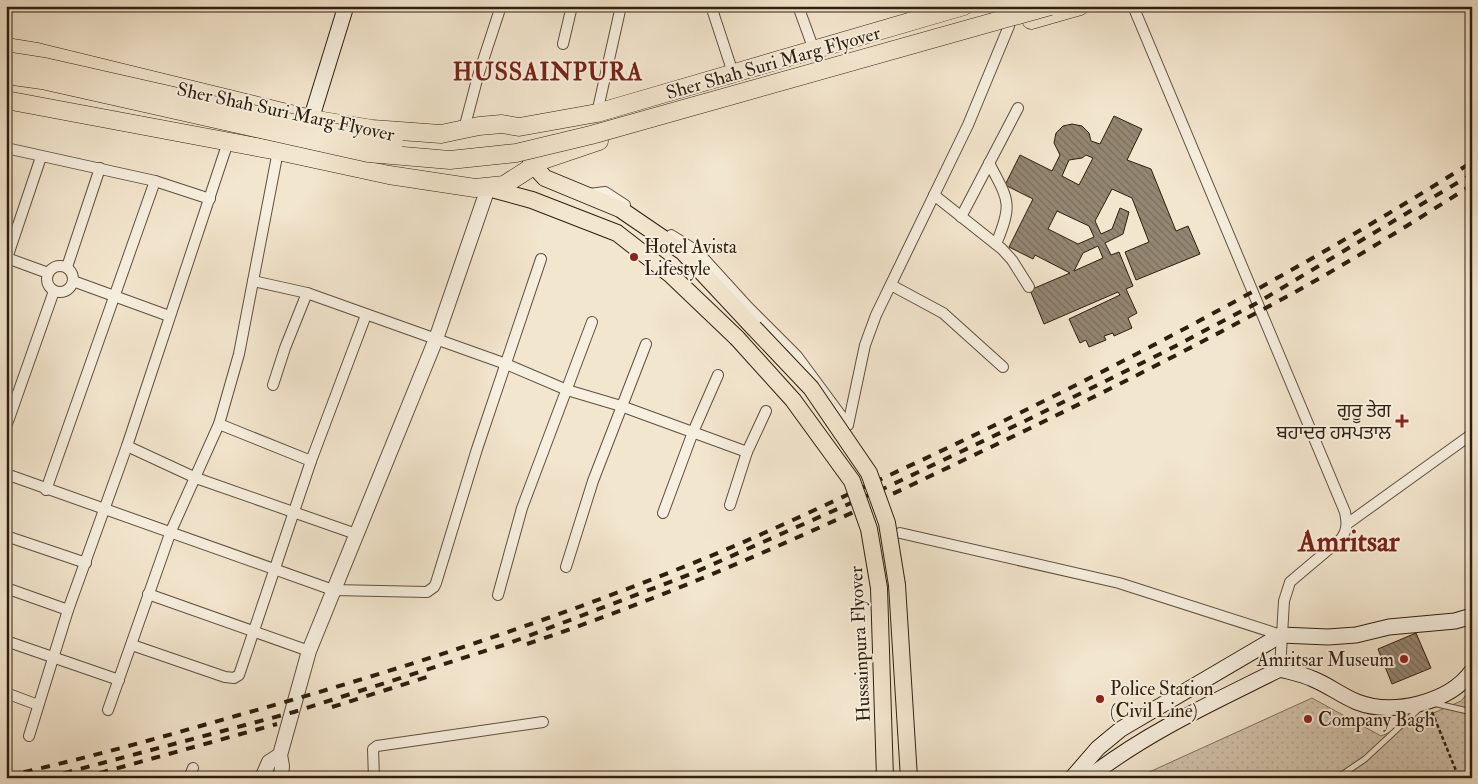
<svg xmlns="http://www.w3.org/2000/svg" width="1478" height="784" font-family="'IM FELL Double Pica','Noto Sans Gurmukhi',serif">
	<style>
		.park { fill: url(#park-dots); stroke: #80715e }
		.building { fill: url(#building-back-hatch); stroke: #2e1e0e; fill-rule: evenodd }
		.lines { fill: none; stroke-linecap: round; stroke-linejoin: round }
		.service-casing { stroke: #5f503e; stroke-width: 7 }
		.minor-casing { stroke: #5f503e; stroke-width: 12 }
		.tertiary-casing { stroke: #5f503e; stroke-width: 16 }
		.secondary-casing { stroke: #2e1e0e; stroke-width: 17 }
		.primary-casing { stroke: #2e1e0e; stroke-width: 18 }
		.trunk-casing { stroke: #2e1e0e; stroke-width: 19 }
		.path { stroke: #2e1e0e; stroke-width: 2.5; stroke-dasharray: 4 2.5; stroke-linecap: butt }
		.service { stroke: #f7efdf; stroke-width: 5 }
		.minor { stroke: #f7efdf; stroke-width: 10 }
		.tertiary { stroke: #f7efdf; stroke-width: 14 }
		.secondary { stroke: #f7efdf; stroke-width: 15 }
		.primary { stroke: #f3e6ce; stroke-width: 16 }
		.trunk { stroke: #f3e6ce; stroke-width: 18 }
		.rail { stroke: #2e1e0e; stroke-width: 4; stroke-dasharray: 9 9; stroke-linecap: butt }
		.primary-bridge-casing { stroke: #2e1e0e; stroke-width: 18; stroke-linecap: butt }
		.trunk-bridge-casing { stroke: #2e1e0e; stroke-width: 19; stroke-linecap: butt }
		.primary-bridge { stroke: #f3e6ce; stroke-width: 16 }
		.trunk-bridge { stroke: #f3e6ce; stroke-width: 18 }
		.poi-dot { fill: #8f2418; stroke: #f7efdf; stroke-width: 2 }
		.labels { text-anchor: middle; stroke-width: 4; stroke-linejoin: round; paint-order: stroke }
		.street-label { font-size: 19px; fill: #2e1e0e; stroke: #f7efdf }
		.poi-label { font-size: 19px; fill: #2e1e0e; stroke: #f7efdf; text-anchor: start }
		.district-label { font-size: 24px; font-weight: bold; letter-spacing: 1px; fill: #7a1f14; stroke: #f7efdf }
		.town-label { font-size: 29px; font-weight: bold; fill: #7a1f14; stroke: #f7efdf }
	</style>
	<defs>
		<pattern id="park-dots" width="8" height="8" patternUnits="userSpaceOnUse" patternTransform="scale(1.25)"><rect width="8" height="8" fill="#d2c4ad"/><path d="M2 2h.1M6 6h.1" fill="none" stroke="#b5a894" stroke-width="1.8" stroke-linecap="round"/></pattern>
		<pattern id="building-back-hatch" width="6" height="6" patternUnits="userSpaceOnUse" patternTransform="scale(1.25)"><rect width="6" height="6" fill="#948672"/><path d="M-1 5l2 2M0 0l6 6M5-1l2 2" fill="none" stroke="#796d5c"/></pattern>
	</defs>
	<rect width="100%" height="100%" fill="#f3e6ce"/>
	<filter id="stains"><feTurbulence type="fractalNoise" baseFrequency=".004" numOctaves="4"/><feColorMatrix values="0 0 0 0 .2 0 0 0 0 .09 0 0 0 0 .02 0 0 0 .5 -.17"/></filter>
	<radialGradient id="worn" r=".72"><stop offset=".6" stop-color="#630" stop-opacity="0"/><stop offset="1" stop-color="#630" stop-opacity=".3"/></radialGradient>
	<!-- park -->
	<path class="park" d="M1472,688V778H1136L1312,698L1381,736L1461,701Z"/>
	<!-- building -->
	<g class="building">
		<path d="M1114,116L1142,129L1127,160L1151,169L1176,231L1188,226L1200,254L1136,280L1125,252L1149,242L1132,198L1112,189L1095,221L1101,234L1112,229L1120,208L1129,212L1123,234L1105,243L1111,255L1119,252L1133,286L1126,289L1137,313L1128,318L1132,328L1114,336L1113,333L1104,336L1106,340L1089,347L1086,340L1080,343L1069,319L1120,295L1118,292L1044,324L1030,290L1070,273L1035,255L1033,259L1009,247L1033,199L1005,185L1020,155L1052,171L1060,155L1054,143L1056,133L1063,126L1072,124L1082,126L1089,133L1091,141L1100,144ZM1086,155L1093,158L1079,185L1062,176L1069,160L1082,158ZM1057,211L1089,226L1094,237L1078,244L1048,229ZM1098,246L1103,258L1074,271L1083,253Z"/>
		<path d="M1416,633L1431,668L1392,684L1378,649Z"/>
	</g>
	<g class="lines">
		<defs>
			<g id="service">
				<path d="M1433,703L1472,712"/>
				<path d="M1337,778L1365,759L1421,707"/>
			</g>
			<g id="minor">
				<path d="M711,6L733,73"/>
				<path d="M798,6L814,50"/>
				<path d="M1133,6L1345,512C1347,523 1348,529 1341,539L1290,582L1284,601L1280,669"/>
				<path d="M563,44L572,6"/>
				<path d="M597,113L621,6"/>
				<path d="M464,129L478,76L501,6"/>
				<path d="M6,148L155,181L210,199"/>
				<path d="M41,157L7,258L48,273"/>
				<path d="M989,163C1009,201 1013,203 996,244"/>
				<path d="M589,194L605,192L625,205"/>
				<path d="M934,195L1002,249L1012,260L1029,287"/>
				<path d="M961,217L1018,108"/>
				<path d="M671,235L697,251L748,307L797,356L848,425"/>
				<circle cx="60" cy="279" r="13"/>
				<path d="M67,267L100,168"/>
				<path d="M73,281L169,316"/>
				<path d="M253,281L307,293"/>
				<path d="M891,285L943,313L1003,367"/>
				<path d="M273,385L285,348L307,293L506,364L567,390L621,406L747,452"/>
				<path d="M219,424L311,461"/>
				<path d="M848,425L865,345L876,315L968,125L1009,26"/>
				<path d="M6,427L54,291"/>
				<path d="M127,446L196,478L356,534"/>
				<path d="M6,474L333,590L427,592L434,587L436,583L477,449L541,259"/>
				<path d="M46,490L155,181"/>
				<path d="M730,505L747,452L766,411"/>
				<path d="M663,513L693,432L718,375"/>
				<path d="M1347,524L1472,434"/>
				<path d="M900,533L1119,583L1281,635"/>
				<path d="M6,536L86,563"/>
				<path d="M566,567L593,481L646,344"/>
				<path d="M6,588L68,610"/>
				<path d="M148,594L309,651"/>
				<path d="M498,595L522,508L592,322"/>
				<path d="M6,641L119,680"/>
				<path d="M132,645L225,677L234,678L239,675L311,461L366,315"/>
				<path d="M6,693L38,705"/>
				<path d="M108,710L171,531L219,424L239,354L278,151"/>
				<path d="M29,736L68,610L127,446L228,142"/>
				<path d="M189,778L193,768"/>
				<path d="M374,778L373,749L377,746L543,722"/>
			</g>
			<g id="tertiary">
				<path d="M262,778L269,762L280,755"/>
				<path d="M281,778L282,766L280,755L309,651L436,339L488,188"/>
			</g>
			<g id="secondary">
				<path d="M308,129L346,6"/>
				<path d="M1072,778L1098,748L1121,729L1281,635L1328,637L1356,635L1389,627L1455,621L1472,616"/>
				<path d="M1088,778C1149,731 1212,703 1280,669C1291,672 1302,674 1313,679C1328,685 1342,696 1357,702C1393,716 1449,703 1472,671"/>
			</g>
			<g id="primary">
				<path d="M529,155L534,166L545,178L620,209L683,252L754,328"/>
				<path d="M488,188L532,200L617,233L671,275L737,338"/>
				<path d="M897,585L909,778"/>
				<path d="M879,588L885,778"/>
			</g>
			<g id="trunk">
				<path d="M1031,20L1080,6"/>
				<path d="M6,47L37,52L311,119L372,129L441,134L479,126L502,124L519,127L597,113L964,6"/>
				<path d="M6,100L278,151L389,175L475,188L504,185L543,160L599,141"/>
			</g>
		</defs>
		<!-- service casing -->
		<use href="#service" class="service-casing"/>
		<!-- minor casing -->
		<use href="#minor" class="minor-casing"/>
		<!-- tertiary casing -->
		<use href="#tertiary" class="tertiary-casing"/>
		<!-- secondary casing -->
		<use href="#secondary" class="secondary-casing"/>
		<!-- primary casing -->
		<use href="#primary" class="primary-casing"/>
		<!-- trunk casing -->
		<use href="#trunk" class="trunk-casing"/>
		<!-- path -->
		<path class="path" d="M1432,712L1459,778"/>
		<!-- service -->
		<use href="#service" class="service"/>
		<!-- minor -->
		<use href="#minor" class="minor"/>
		<!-- tertiary -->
		<use href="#tertiary" class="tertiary"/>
		<!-- secondary -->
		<use href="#secondary" class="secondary"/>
		<!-- primary -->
		<use href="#primary" class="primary"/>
		<!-- trunk -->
		<use href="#trunk" class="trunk"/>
		<!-- rail -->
		<g class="rail">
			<path d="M527,644C679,593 825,527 970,457C1067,411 1163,363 1258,312C1331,274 1402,229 1472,185"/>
			<path d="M332,707L427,677"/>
			<path d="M6,776C85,759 162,737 239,715C404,669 566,616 725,550C791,522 857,490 922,460C1111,371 1295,274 1472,162"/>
			<path d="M46,778L294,712L507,644L691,574L887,487L1027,420L1166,351L1257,303L1472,174"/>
			<path d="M82,778L277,724"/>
		</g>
		<defs>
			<g id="primary-bridge">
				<path d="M754,328L811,388L869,473L887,523L897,585"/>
				<path d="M737,338L793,400L852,481L869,529L879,588"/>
			</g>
			<g id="trunk-bridge">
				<path d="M6,61L45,67L372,141L394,143"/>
				<path d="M6,75L42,80L368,153L450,160L516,153L591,135L1050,6"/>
			</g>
		</defs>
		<!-- primary-bridge casing -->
		<use href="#primary-bridge" class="primary-bridge-casing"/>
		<!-- trunk-bridge casing -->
		<use href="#trunk-bridge" class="trunk-bridge-casing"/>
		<!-- primary-bridge -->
		<use href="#primary-bridge" class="primary-bridge"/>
		<!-- trunk-bridge -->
		<use href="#trunk-bridge" class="trunk-bridge"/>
	</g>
	<!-- markers -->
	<g class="poi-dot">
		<circle cx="634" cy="257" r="5"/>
		<path d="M1399.5 413.5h5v5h5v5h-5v5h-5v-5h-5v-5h5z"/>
		<circle cx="1404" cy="659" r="5"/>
		<circle cx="1100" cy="699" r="5"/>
		<circle cx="1308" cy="719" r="5"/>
	</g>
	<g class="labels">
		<!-- street labels -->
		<g class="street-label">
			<text transform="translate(773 62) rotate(-16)" y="7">Sher Shah Suri Marg Flyover</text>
			<text transform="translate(286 111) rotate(12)" y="7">Sher Shah Suri Marg Flyover</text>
			<text transform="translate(859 644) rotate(-93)" y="7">Hussainpura Flyover</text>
		</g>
		<!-- poi labels -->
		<g class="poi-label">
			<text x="644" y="253">Hotel Avista<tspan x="644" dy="22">Lifestyle</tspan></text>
			<text x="1391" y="417" text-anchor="end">ਗੁਰੂ ਤੇਗ<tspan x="1391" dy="22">ਬਹਾਦਰ ਹਸਪਤਾਲ</tspan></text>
			<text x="1394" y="666" text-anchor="end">Amritsar Museum</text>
			<text x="1110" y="695">Police Station<tspan x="1110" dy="22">(Civil Line)</tspan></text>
			<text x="1318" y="726">Company Bagh</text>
		</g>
		<!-- district labels -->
		<g class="district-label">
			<text x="548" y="80">HUSSAINPURA</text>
		</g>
		<!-- town labels -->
		<g class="town-label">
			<text x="1349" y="551">Amritsar</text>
		</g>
	</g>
	<!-- margin -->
	<rect width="1478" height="784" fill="none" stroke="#f3e6ce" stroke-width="25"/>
	<rect x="8" y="8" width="1463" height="769" fill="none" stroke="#2e1e0e" stroke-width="2.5"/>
	<rect x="12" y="12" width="1453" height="759" fill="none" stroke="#2e1e0e"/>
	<rect width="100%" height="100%" filter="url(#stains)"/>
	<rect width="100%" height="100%" fill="url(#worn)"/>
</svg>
